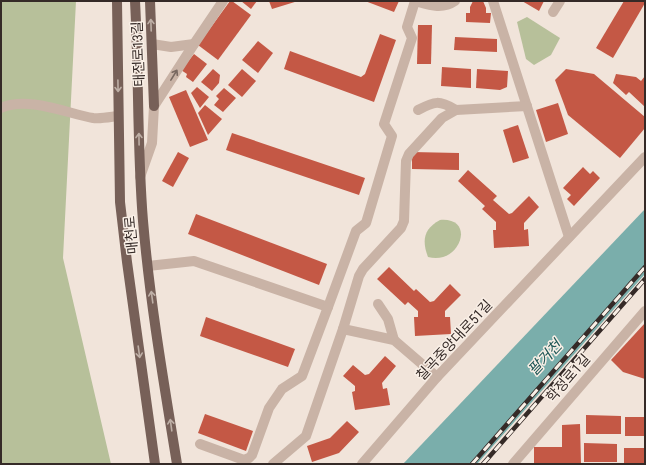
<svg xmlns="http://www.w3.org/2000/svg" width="646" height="465" font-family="'Roboto Condensed','Noto Sans KR',sans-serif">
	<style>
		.green { fill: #b7c09a }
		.water { fill: #7aaeab }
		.building { fill: #c45845 }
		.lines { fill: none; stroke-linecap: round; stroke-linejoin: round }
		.minor { stroke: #c9b3a6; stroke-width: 10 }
		.major { stroke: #776058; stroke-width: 10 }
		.rail-casing { stroke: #352a27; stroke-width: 4.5 }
		.rail { stroke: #f9efe6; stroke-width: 3; stroke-dasharray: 9; stroke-linecap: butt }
		.oneway { stroke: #beafa6 }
		.oneway2 { stroke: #786860 }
		.labels { text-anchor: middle; stroke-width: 3; stroke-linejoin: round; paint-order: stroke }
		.street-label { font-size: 14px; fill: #352a27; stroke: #f9efe6 }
		.water-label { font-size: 15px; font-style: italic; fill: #1d5655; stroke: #f9efe6 }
	</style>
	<rect width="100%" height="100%" fill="#f1e4da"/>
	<!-- green -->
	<g class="green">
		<path d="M1,1H76L63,258L111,464H1Z"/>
		<path d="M527,17L560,38L551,55L534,65L526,59L517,22Z"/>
		<path d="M440,220C477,217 460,266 428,257C422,241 423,229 440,220Z"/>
	</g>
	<!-- water -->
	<path class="water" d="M645,209V274L477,464H403Z"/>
	<!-- building -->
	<g class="building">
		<path d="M230,1H232L251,15L218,60L198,45Z"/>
		<path d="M241,1H257L251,9Z"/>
		<path d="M269,1H298L272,9Z"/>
		<path d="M365,1H399L394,12Z"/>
		<path d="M473,1H483L486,8V13H491L490,23L466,22V13H470V7Z"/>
		<path d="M522,1H544L539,11Z"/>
		<path d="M624,1H645V3L613,58L596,48Z"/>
		<path d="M418,25H432L431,64H417Z"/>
		<path d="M380,34L396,40L374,102L284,69L290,51L361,77L365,74Z"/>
		<path d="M455,37L497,39V52L454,50Z"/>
		<path d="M258,41L273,53L258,73L242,60Z"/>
		<path d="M194,54L207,64L193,82L186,77L187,74L181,70Z"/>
		<path d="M442,67L471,69V88L441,86Z"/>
		<path d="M213,69L220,75L219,83L212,91L201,82Z"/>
		<path d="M242,69L256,81L242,97L228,85Z"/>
		<path d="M477,69L508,71L507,87L500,90L476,88Z"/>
		<path d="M566,69L594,74L645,117V128L620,158L568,115L555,80Z"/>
		<path d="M616,74L636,77L641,81L645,76V107L629,92L626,95L613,83Z"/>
		<path d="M197,87L209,97L200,108L191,93Z"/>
		<path d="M224,88L236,98L223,112L214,105L219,99L216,96Z"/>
		<path d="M186,90L208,140L190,147L169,97Z"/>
		<path d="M558,103L568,134L546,142L536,110Z"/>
		<path d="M205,105L222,119L208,135L198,113Z"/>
		<path d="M518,125L529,158L513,163L503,130Z"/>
		<path d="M232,133L365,178L359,195L226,150Z"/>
		<path d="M178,152L189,158L173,187L162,181Z"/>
		<path d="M412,152L459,153V170L412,169Z"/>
		<path d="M583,167L590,174L593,171L600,178L574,206L567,199L571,195L563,188Z"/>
		<path d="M468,170L497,196L493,200L509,214L512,213L529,196L539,207L524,223V230L528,229L529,246L494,248L493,230H496V222L482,209L485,206L458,181Z"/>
		<path d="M196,214L327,264L319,285L188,234Z"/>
		<path d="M389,267L414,291L416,289L430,302L434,301L450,284L461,295L445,311V317H450L451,334L415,336L414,317H418V311L408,302L405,305L377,279Z"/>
		<path d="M206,317L295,349L288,367L200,336Z"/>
		<path d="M645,323V379L623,372L611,360Z"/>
		<path d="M385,356L396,366L382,383L383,389L387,388L390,405L355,410L352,392L355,391V386L343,376L353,365L365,375L369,374Z"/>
		<path d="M205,414L253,431L246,451L198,433Z"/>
		<path d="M586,415L621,416V434H586Z"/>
		<rect x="625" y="417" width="20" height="19"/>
		<path d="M347,421L359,432L339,453L312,462L307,446L330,438Z"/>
		<path d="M580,424L581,464H534V447H562V425Z"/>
		<path d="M584,443L617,444V462H584Z"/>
		<rect x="624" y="448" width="21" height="16"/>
	</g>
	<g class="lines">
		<!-- minor -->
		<g class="minor">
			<path d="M415,1C429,5 442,10 455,1"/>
			<path d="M493,1L569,237"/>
			<path d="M553,12L560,1"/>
			<path d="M152,44L171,47L194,44"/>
			<path d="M1,108C28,96 66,113 93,118C101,119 110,117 118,116"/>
			<path d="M418,110C435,101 439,100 456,110"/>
			<path d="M140,177L152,143L154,106L194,44L223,1"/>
			<path d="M148,266L194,261L328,307L356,231L366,223L392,136L384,124L412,38L407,27L415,1"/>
			<path d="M378,304L388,319L394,340"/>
			<path d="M343,329L394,340L437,377"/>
			<path d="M200,444L244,460L249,458L252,455L269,408L282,389L302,376L328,307"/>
			<path d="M273,464L306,436L343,329L359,276L363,269L401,228L404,221L406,161L409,154L442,118L456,110L527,106"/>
			<path d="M362,464L437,377L645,157"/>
			<path d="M513,464L645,311"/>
		</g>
		<!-- major -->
		<g class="major">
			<path d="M117,1L120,202L127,262L155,464"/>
			<path d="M135,1C139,74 137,148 143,221C150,303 164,384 177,464"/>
			<path d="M150,1L154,106"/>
		</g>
		<defs>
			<g id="rail">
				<path d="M472,464L645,267"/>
				<path d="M483,464L645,279"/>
			</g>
		</defs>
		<!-- rail casing -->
		<use href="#rail" class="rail-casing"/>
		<!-- rail -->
		<use href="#rail" class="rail"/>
	</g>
	<!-- one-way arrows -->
	<defs><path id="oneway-shaft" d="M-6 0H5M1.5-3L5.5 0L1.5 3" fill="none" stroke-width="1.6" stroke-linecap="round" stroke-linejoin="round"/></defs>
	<g class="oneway">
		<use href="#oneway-shaft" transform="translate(151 25) rotate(-92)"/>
		<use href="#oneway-shaft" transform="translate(118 86) rotate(89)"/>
		<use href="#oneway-shaft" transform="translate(139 139) rotate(-91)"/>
		<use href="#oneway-shaft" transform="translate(152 297) rotate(-98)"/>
		<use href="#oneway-shaft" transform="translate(139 352) rotate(82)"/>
		<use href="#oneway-shaft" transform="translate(171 425) rotate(-98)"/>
	</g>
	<use class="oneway2" href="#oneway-shaft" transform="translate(174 75) rotate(-58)"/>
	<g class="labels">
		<!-- street labels -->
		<g class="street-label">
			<text transform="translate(138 54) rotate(-92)" y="5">태전로13길</text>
			<text transform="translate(131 235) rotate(-95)" y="5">매천로</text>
			<text transform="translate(454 340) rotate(-47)" y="5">칠곡중앙대로51길</text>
			<text transform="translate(568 378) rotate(-49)" y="5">학정로1길</text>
		</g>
		<!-- water labels -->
		<g class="water-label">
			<text transform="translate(545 358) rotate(-47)" y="5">팔거천</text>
		</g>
	</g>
	<!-- border -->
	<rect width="646" height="465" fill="none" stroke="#352a27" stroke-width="4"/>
</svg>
